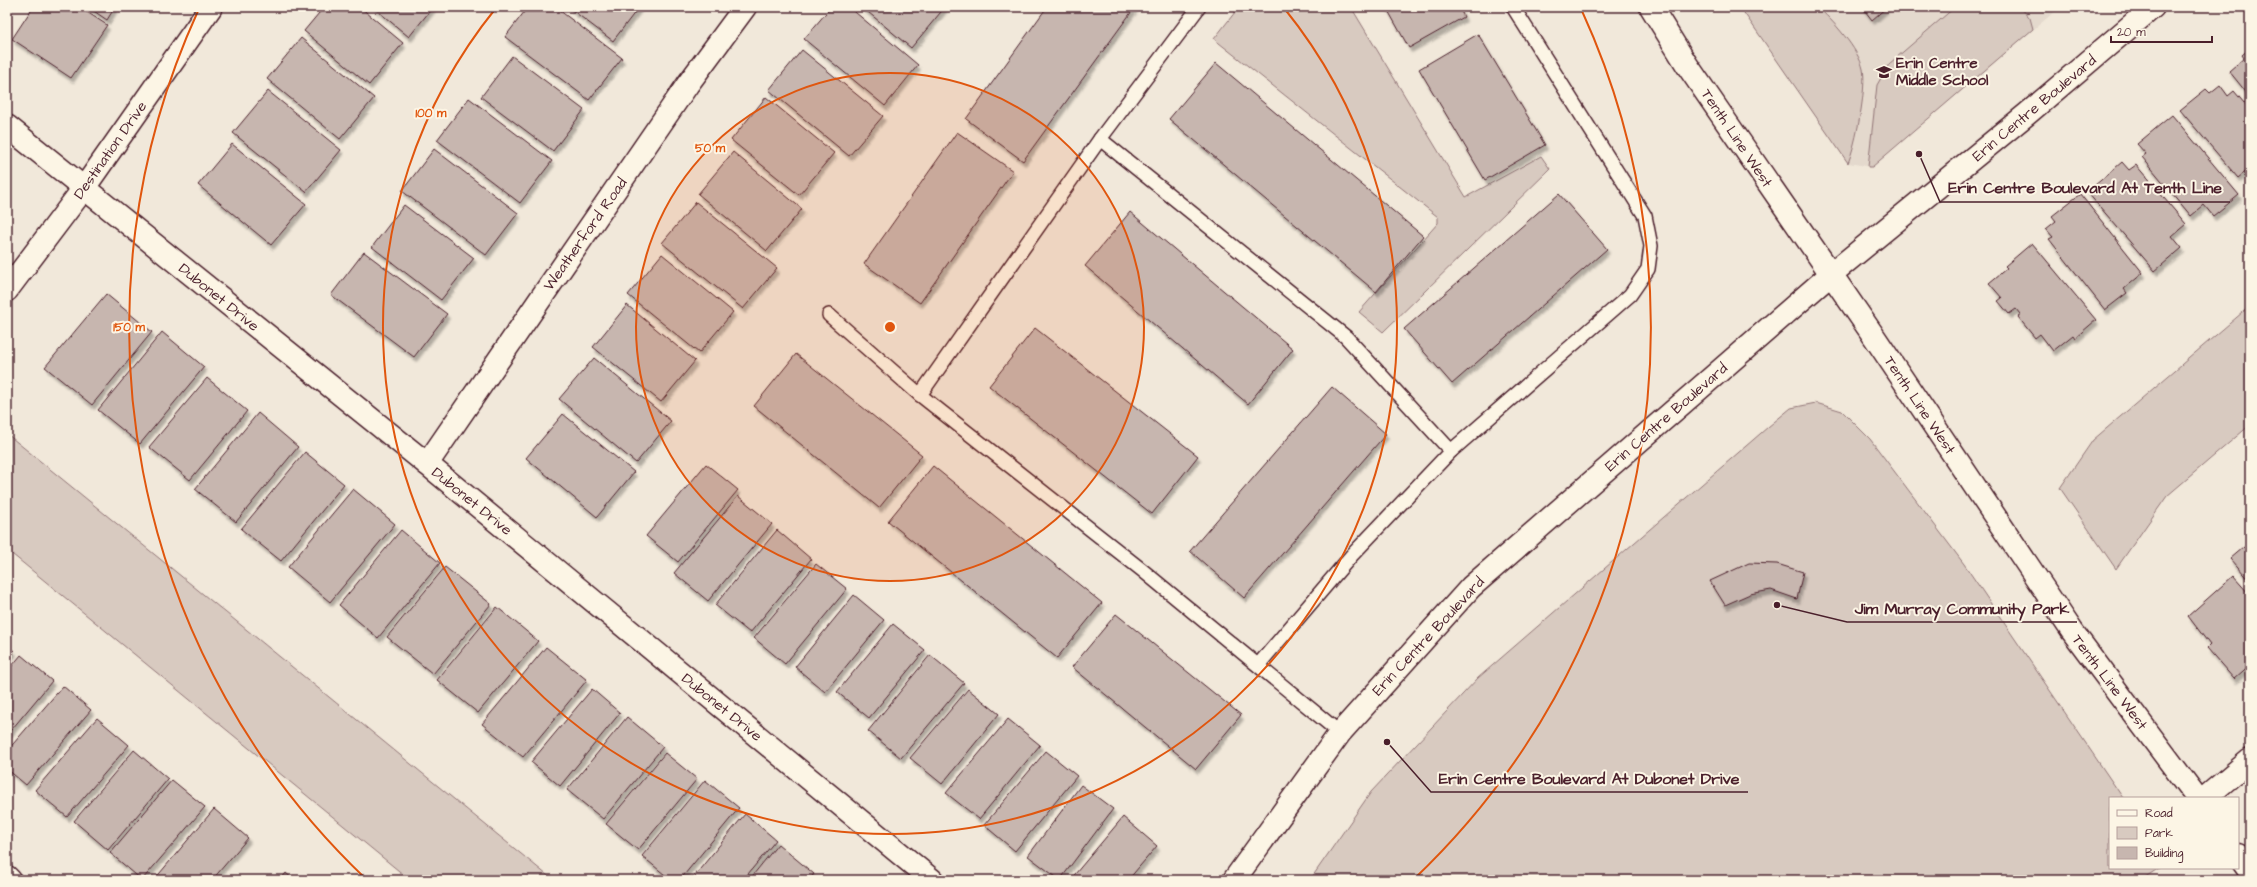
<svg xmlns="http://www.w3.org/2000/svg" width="2257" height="887" font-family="'Architects Daughter',sans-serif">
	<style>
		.built { fill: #e4d9cd }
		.green { fill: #d8cac0; stroke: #917476 }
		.building { fill: #c7b6af; stroke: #4a1f2b; filter: url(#shadow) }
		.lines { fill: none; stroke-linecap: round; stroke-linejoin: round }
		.lane-casing { stroke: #4a1f2b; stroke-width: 16 }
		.street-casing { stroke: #4a1f2b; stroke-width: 25 }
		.secondary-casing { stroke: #4a1f2b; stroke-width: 25 }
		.lane { stroke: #fcf5e5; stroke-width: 13 }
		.street { stroke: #fcf5e5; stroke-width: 22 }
		.secondary { stroke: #fcf5e5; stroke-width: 22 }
		.ring { fill: none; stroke: #e0560e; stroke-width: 2 }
		.labels { text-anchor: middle; stroke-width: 4; stroke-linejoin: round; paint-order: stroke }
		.poi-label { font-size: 15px; font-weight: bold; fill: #4a1f2b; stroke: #fcf5e5; text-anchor: start }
		.street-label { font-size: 15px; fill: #4a1f2b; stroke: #fcf5e5 }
		.centre { fill: #e0560e; stroke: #fcf5e5; stroke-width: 2 }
		.ring-label { font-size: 12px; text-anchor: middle; font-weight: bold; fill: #e0560e; stroke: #fcf5e5; stroke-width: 4; stroke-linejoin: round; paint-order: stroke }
		.leader { fill: none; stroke: #4a1f2b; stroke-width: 1.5 }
		.callout-dot { fill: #4a1f2b; stroke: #fcf5e5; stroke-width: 1.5 }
		.callout-label { font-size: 16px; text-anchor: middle; font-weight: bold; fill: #4a1f2b; stroke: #fcf5e5; stroke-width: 4; stroke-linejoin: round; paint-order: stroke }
	</style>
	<defs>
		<filter id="shadow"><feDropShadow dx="2.5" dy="4.5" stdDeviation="1" flood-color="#0004"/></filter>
	</defs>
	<rect width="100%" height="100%" fill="#f1e8da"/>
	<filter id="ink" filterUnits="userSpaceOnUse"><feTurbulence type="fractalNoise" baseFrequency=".025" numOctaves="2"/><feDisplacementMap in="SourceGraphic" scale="8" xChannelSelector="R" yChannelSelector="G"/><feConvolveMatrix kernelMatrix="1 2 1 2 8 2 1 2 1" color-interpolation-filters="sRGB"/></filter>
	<g filter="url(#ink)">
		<!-- built -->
		<path class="built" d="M1740,7H2060L1872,167L1848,163Z"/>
		<!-- green -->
		<g class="green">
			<path d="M1239,7H1351L1466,197L1541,156L1550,169L1383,332L1359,312L1438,223V217L1214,39Z"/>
			<path d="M1740,7H1817C1832,19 1859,50 1863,69C1867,88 1856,144 1848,163Z"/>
			<path d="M1955,7H2020L2030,18L2033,29L1872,167H1868L1877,85L1889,64Z"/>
			<path d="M2250,306V425L2167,496L2116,569L2060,488L2093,440Z"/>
			<path d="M1816,403L1842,411L1870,439L1964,564L2123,798H2110V868H2159L2141,880H1310L1371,792L1478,678L1768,427L1791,408Z"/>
			<path d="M7,434L553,880H410L7,550Z"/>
		</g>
		<!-- building -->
		<g class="building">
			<path d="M33,7H79L107,25L71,78L12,39Z"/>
			<path d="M88,7H115L107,20Z"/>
			<path d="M324,7H360L403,43L369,85L304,31Z"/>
			<path d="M373,7H433L409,37Z"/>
			<path d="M528,7H555L622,58L589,100L505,37Z"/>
			<path d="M568,7H639L613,41Z"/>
			<path d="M831,7H849L918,65L885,106L804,39Z"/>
			<path d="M862,7H945L911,48Z"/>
			<path d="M1047,7H1135L1023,161L966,119Z"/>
			<path d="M1386,7H1459L1464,17L1409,48Z"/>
			<path d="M1862,7H1887L1872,20Z"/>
			<path d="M1478,34L1545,145L1485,180L1419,69Z"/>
			<path d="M301,38L374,98L340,139L267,79Z"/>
			<path d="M2250,48V97L2229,71L2244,58L2242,55Z"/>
			<path d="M802,50L883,116L849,156L769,90Z"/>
			<path d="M512,56L584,110L553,151L481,97Z"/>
			<path d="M1216,63L1423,236L1376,292L1169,119Z"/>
			<path d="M2220,85L2228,96L2234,91L2250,110V168L2238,178L2180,110L2206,89L2210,93Z"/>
			<path d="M268,91L341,150L306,192L233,133Z"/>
			<path d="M766,97L834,153L799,195L731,140Z"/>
			<path d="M469,98L552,161L520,203L437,140Z"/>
			<path d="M2172,115L2239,195L2213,216L2204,205L2191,216L2142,157L2146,154L2137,144Z"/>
			<path d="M957,132L1013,171L920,303L864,264Z"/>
			<path d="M232,144L306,204L271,245L198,185Z"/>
			<path d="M434,149L518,213L486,255L402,191Z"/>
			<path d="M733,152L802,209L767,251L698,194Z"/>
			<path d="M2122,162L2129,170L2136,165L2186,224L2172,236L2182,248L2155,271L2087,192Z"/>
			<path d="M1559,194L1607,249L1452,384L1404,329Z"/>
			<path d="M2080,194L2143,273L2124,289L2127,293L2105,310L2049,239L2053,237L2046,229L2056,221L2052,216Z"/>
			<path d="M696,202L777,268L743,309L662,243Z"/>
			<path d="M404,205L474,258L441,300L372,247Z"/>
			<path d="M1130,212L1293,349L1248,404L1085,266Z"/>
			<path d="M2032,243L2096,320L2075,338L2073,335L2053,351L2040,334L2035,338L2018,317L2020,314L2016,309L2009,314L1998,301L2002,298L1989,283L2007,268L2005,266Z"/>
			<path d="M364,252L447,314L414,357L331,295Z"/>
			<path d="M662,254L733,312L699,353L628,295Z"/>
			<path d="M106,294L152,332L92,405L45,367Z"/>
			<path d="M627,305L695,361L661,402L593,347Z"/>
			<path d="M1035,328L1198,456L1152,514L989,386Z"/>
			<path d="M162,332L204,367L140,444L98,410Z"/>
			<path d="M796,354L922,455L879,508L754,406Z"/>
			<path d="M594,358L671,421L636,463L559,399Z"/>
			<path d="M207,378L247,411L190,480L149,447Z"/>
			<path d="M1332,387L1386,434L1244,598L1190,551Z"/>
			<path d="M258,413L298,447L236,522L195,489Z"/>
			<path d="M563,414L634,472L597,517L526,458Z"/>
			<path d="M305,452L344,484L281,561L241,529Z"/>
			<path d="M706,464L738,490L678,562L646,536Z"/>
			<path d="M933,466L1102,603L1057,658L888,521Z"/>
			<path d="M353,489L395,524L330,602L288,567Z"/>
			<path d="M738,496L772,524L708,601L674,573Z"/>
			<path d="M401,530L440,563L378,638L339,605Z"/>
			<path d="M777,530L811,559L750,633L715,605Z"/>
			<path d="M2250,542V582L2230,559Z"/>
			<path d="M1749,563L1777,564L1803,572L1797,599L1771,590L1750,594L1725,605L1710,581Z"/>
			<path d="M816,564L847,589L785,664L754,638Z"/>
			<path d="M445,567L491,604L433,674L387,637Z"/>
			<path d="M2233,576L2250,595V665L2234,679L2207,648L2210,645L2188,616Z"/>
			<path d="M854,595L884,620L825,692L795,667Z"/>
			<path d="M497,607L538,641L478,713L437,680Z"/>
			<path d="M1116,614L1241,715L1196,769L1072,667Z"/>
			<path d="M893,624L925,650L869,718L837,692Z"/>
			<path d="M7,645L14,651L7,659Z"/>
			<path d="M546,647L587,680L523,757L482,724Z"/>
			<path d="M21,655L52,681L7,735V672Z"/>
			<path d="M930,655L964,683L901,758L868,731Z"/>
			<path d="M63,686L91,710L26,785L7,769V751Z"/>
			<path d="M592,689L620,713L560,786L531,762Z"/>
			<path d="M968,689L999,714L942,784L910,758Z"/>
			<path d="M627,717L663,747L603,819L567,790Z"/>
			<path d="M97,718L129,745L67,817L35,790Z"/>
			<path d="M1008,719L1040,745L979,819L946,793Z"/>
			<path d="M134,750L168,779L108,850L74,821Z"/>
			<path d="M1046,751L1077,776L1015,851L984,825Z"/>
			<path d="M665,753L697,779L638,850L606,824Z"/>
			<path d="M172,780L205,807L142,880L110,853Z"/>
			<path d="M705,780L739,808L680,880H671L642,856Z"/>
			<path d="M1081,785L1113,809L1060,880L1028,856Z"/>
			<path d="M214,809L248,838L212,880H154Z"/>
			<path d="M745,814L776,840L743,880H691Z"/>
			<path d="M1123,817L1157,846L1128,880H1070Z"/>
			<path d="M778,844L814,874L809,880H749Z"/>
			<path d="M286,873L294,880H280Z"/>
		</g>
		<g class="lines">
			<defs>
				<g id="lane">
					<path d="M1199,7L1100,139L920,395L1142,570L1340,733"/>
					<path d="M1100,139L1346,337L1451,451"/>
					<path d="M829,315L920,395"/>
					<path d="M1259,664L1352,555L1451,451L1630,295L1648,269L1651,246L1645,216L1513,7"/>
				</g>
				<g id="street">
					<path d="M7,126L427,464L932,880"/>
					<path d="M427,464L688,84L745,7"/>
					<path d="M2205,798L2250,760"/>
				</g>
				<g id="secondary">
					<path d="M1651,7L1687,65L1871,332L2072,631L2197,798"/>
					<path d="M7,290L84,188L211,7"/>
					<path d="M2238,855L2250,872"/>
					<path d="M7,877L10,880"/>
					<path d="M1234,880L1340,733L1471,587L1830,275L2027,114L2153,7"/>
				</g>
			</defs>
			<!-- lane casing -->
			<use href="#lane" class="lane-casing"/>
			<!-- street casing -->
			<use href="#street" class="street-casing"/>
			<!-- secondary casing -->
			<use href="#secondary" class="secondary-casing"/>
			<!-- lane -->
			<use href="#lane" class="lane"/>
			<!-- street -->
			<use href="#street" class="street"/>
			<!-- secondary -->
			<use href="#secondary" class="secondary"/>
		</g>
	</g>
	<!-- distance rings -->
	<circle cx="890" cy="327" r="254" fill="#e0560e" fill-opacity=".12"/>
	<g class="ring">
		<circle cx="890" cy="327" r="254"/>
		<path d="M1284 8A507 507 0 1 1 496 8"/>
		<path d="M366 879A761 761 0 0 1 198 11M1582 11A761 761 0 0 1 1414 879"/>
	</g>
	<!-- icons -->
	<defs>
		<symbol id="school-bare" viewBox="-9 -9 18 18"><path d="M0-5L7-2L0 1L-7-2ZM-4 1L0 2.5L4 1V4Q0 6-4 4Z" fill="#4a1f2b" stroke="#fcf5e5" stroke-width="2.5" paint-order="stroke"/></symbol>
	</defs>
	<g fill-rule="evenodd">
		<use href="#school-bare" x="1873" y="61" width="22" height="22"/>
	</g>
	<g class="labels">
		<!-- poi labels -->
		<g class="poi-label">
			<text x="1896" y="68">Erin Centre<tspan x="1896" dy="17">Middle School</tspan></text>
		</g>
		<!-- street labels -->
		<g class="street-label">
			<text transform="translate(2034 108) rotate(-40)" y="5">Erin Centre Boulevard</text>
			<text transform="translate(1737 138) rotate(56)" y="5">Tenth Line West</text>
			<text transform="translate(110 150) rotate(-55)" y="5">Destination Drive</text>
			<text transform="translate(585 234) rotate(-55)" y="5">Weatherford Road</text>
			<text transform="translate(219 297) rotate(39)" y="5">Dubonet Drive</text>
			<text transform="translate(1920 405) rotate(56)" y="5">Tenth Line West</text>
			<text transform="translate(1666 417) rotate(-41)" y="5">Erin Centre Boulevard</text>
			<text transform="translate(472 501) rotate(39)" y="5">Dubonet Drive</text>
			<text transform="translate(1428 636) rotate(-47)" y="5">Erin Centre Boulevard</text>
			<text transform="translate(2110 682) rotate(53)" y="5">Tenth Line West</text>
			<text transform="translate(722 707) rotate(39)" y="5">Dubonet Drive</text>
		</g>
	</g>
	<circle cx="890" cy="327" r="6" class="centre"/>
	<g class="ring-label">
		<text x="431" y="117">100 m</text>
		<text x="710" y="152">50 m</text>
		<text x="129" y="331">150 m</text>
	</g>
	<!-- callouts -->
	<path class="leader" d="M1919 154L1940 202H2230M1777 605L1847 622H2077M1387 742L1431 792H1748"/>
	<g class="callout-dot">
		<circle cx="1919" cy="154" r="4"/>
		<circle cx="1777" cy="605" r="4"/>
		<circle cx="1387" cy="742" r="4"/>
	</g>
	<g class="callout-label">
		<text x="2085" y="193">Erin Centre Boulevard At Tenth Line</text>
		<text x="1962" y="614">Jim Murray Community Park</text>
		<text x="1589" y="784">Erin Centre Boulevard At Dubonet Drive</text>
	</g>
	<!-- margin -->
	<rect width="2257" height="887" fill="none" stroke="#fcf5e5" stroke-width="24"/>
	<rect x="12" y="12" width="2233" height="863" fill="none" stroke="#4a1f2b" stroke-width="1.5" filter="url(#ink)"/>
	<!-- legend -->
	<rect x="2109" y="797" width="130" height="72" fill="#fcf5e5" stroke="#b59f9b"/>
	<rect x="2117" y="810" width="20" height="6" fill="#fcf5e5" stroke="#b59f9b"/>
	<text x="2145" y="817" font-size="12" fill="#4a1f2b">Road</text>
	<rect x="2117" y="827" width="20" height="12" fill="#d8cac0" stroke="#b59f9b"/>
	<text x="2145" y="837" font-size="12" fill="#4a1f2b">Park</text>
	<rect x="2117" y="847" width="20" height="12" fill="#c7b6af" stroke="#b59f9b"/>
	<text x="2145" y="857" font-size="12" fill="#4a1f2b">Building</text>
	<!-- scale -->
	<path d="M2111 36v6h101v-6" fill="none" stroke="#4a1f2b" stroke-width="2"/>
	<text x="2117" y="36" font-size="12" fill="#4a1f2b" stroke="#fcf5e5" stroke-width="3" paint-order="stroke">20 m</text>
</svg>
